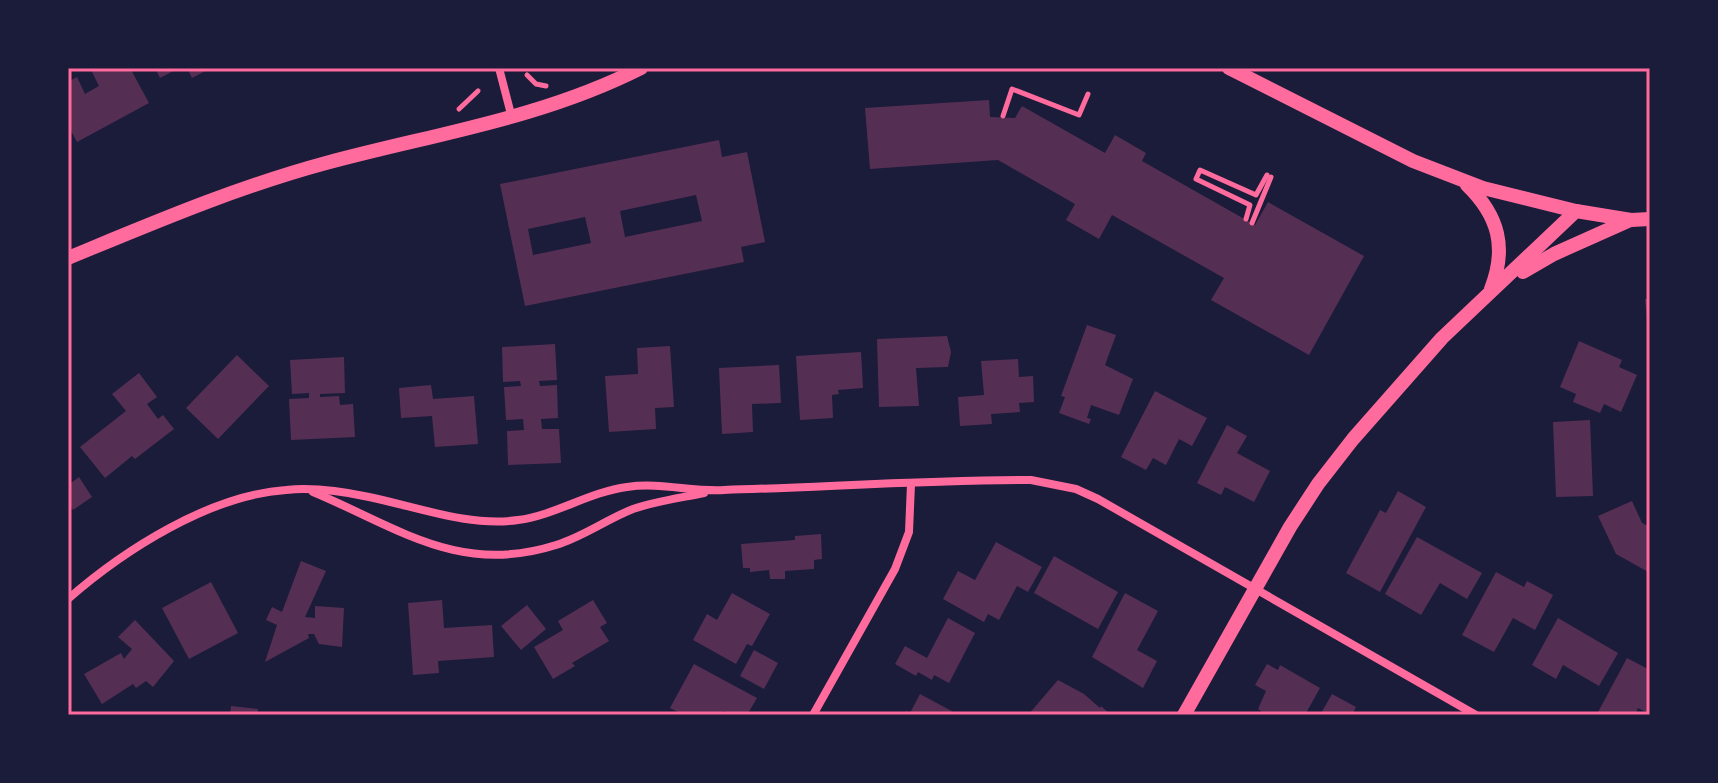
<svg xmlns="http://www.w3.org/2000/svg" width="1718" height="783" font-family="'Nunito Sans',sans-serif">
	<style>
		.building { fill: #542f53; fill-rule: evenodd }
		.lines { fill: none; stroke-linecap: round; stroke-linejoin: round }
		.path { stroke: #ff6b9d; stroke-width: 5 }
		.minor { stroke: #ff6b9d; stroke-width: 8 }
		.tertiary { stroke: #ff6b9d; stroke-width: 14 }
		.neatline { fill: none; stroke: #ff6b9d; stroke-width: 3 }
	</style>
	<rect width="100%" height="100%" fill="#1b1b3a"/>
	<!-- building -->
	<g class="building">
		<path d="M90,68H130L149,103L77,142L68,125V82L77,77L85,94L99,86Z"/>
		<path d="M155,68H179L160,78Z"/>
		<path d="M187,68H211L192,78Z"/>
		<path d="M989,100L990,117L1015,118L1022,106L1105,153L1115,135L1146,153L1142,161L1255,225L1268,202L1364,256L1309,355L1211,300L1224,278L1112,215L1099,239L1066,220L1075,204L998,160L870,169L865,108Z"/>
		<path d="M719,140L722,157L747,152L765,242L741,247L744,262L525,306L500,184ZM696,195L702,221L625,237L620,211ZM585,217L591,243L533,255L528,229Z"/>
		<path d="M1645,299H1650V329H1648Z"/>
		<path d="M1087,325L1116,335L1105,365L1133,379L1119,415L1091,405L1087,418L1091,419L1089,424L1059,413L1065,397L1061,396Z"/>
		<path d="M947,336L951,352L948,367L916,368L919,406L879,407L877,339Z"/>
		<path d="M1579,341L1622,360L1619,367L1637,375L1621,412L1604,404L1600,413L1573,402L1576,394L1560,387Z"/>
		<path d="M555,344L557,380L539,381L540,386L557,385L558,418L541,419L542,429H559L561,463L508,465L507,431L524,430L523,419L506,420L504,387L521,386L520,381L503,382L502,347Z"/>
		<path d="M670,346L674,407L655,408L656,429L609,432L605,376L638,374L637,348Z"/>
		<path d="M861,352L863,388L838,390L839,394L832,395L833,418L800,420L796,356Z"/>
		<path d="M237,355L269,386L218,439L186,408Z"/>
		<path d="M344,357L345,393L320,394V397L339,396L340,405L353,404L355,437L291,440L289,399L309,398V393L292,394L290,360Z"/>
		<path d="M1018,359L1019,377L1033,376L1034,402L1019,403L1020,412L991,414L992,424L960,426L958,397L984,395L981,361Z"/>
		<path d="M779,365L781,403L752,404L753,432L722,434L719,368Z"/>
		<path d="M139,373L157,397L147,404L158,419L163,415L174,429L135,459L132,456L105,478L80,447L126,411L112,394Z"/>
		<path d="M431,385L433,399L474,396L478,444L435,447L432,416L401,418L399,388Z"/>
		<path d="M1155,391L1207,418L1192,446L1179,439L1166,465L1153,458L1146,470L1121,457Z"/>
		<path d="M1590,420L1593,496L1556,497L1553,422Z"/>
		<path d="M1227,425L1247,436L1237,453L1270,471L1254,502L1225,487L1221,495L1197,483Z"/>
		<path d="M79,477L92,497L73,510L68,503V485Z"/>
		<path d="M1398,491L1426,507L1380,592L1346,573L1380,510L1386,513Z"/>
		<path d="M1632,501L1642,523L1650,527V573L1616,554L1598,516Z"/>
		<path d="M821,534L822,559L814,560V569L785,571V579H770L769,570L750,572V568H743L741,544L795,540V536Z"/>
		<path d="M1417,537L1482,573L1467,599L1440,583L1421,615L1385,594Z"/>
		<path d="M996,542L1042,567L1028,592L1017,586L999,620L988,614L984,622L943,599L958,571L975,580Z"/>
		<path d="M1054,556L1118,592L1098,629L1034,593Z"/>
		<path d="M301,561L326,571L305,617L315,618V606L344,608L342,647L319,644L314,634H308L309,638L265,662L277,625L266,620L272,607L282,612Z"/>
		<path d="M1496,572L1524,587L1527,581L1553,595L1535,630L1513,618L1494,652L1462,635Z"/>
		<path d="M211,582L238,633L189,659L162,608Z"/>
		<path d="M732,593L770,614L752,646L747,644L736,664L693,640L707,614L717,620Z"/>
		<path d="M1125,593L1158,611L1137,650L1157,661L1143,688L1092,657Z"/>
		<path d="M442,600L444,628L492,625L494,657L438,661L439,673L413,675L408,603Z"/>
		<path d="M593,600L607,623L600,627L609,641L572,663L575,666L553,679L534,647L563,630L558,621Z"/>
		<path d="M527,605L546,629L521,650L501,626Z"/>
		<path d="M948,618L975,633L949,683L934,675L932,680L918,672L916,676L895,664L905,646L927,658Z"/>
		<path d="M1558,618L1618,653L1599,686L1563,665L1556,679L1532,665Z"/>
		<path d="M135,620L174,661L153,687L146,681L136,688L133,684L102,704L84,674L121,653L124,659L132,649L118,637Z"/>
		<path d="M754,650L778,663L764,689L740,676Z"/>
		<path d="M1627,658L1650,670V714L1638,708L1635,715H1600L1597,714Z"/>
		<path d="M694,664L757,698L747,715H731L724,711L721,715H684L670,708Z"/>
		<path d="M1267,664L1278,670L1280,665L1320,688L1305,715H1260L1262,712L1258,709L1266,691L1255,685Z"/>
		<path d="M1058,680L1084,694L1100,708L1101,706L1111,715H1028Z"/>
		<path d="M920,694L959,715H903L906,711L910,713Z"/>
		<path d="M1332,694L1356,707L1352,715H1320Z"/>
		<path d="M231,706L258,709L257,715H230Z"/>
	</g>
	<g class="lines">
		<!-- path -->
		<g class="path">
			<path d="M527,75L536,84L546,86"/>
			<path d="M459,109L478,91"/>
			<path d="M1003,116L1012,89L1079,115L1088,94"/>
			<path d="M1246,219L1250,205L1196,179L1200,170L1256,195L1267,175"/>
			<path d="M1252,223L1271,177"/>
		</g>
		<!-- minor -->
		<g class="minor">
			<path d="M499,68L512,118"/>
			<path d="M313,492C397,527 459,576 556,545C583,537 607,519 633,509C656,501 680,498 704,493"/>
			<path d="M68,599C124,550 210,495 286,490C314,487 341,491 369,497C417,507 469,527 518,520C556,515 589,492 627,487C660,482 692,492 724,490C826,487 929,480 1031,480L1076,489L1098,499L1476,715"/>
			<path d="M813,715L895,569L909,532L911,484"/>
		</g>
		<!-- tertiary -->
		<g class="tertiary">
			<path d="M1229,68L1413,161L1483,188L1576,211L1631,220L1650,219"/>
			<path d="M1467,185C1499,216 1507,248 1491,289"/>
			<path d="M68,258C153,223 237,187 326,163C433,134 540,119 641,68"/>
			<path d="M1523,272L1554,254L1630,220"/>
			<path d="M1184,715L1290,527L1318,484L1353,439L1442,338L1576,211"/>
		</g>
	</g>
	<!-- border -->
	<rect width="1718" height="783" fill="none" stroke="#1b1b3a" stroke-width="140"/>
	<rect x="70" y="70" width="1578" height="643" class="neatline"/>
</svg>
